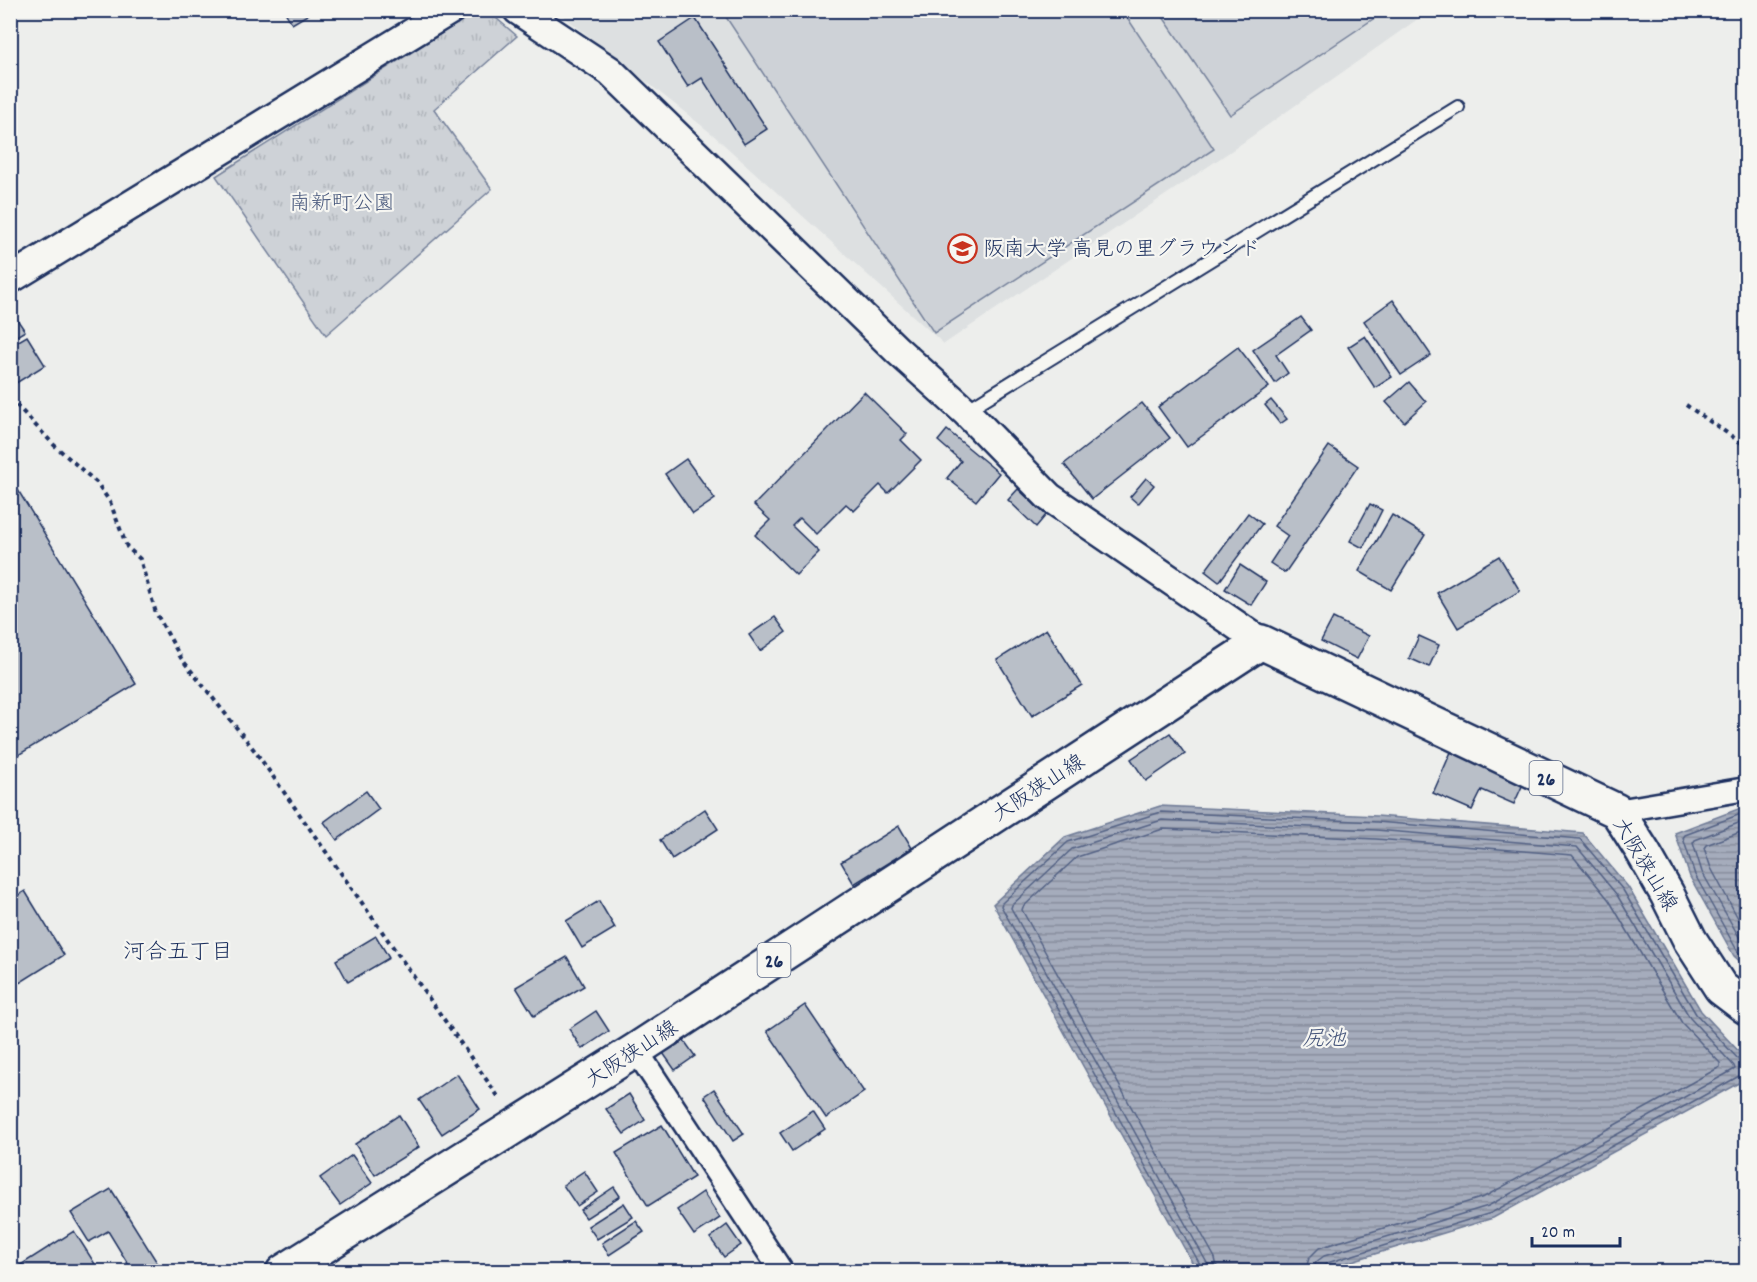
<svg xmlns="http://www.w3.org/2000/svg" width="1757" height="1282" font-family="Dekko,'Klee One',sans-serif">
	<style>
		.built { fill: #dde0e1 }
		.park { fill: url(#park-tufts); stroke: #74809a; stroke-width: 1.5 }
		.pitch { fill: #ced2d7; stroke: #74809a; stroke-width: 1.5 }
		.water { fill: url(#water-rules); stroke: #6e7a96; stroke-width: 1.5 }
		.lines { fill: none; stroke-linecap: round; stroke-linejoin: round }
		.shore { stroke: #526184; stroke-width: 1.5 }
		.building { fill: #b9bfc8; stroke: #1b2f5e; stroke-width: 1.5 }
		.service-casing { stroke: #1b2f5e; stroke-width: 16 }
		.minor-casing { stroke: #1b2f5e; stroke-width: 27 }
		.tertiary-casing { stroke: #1b2f5e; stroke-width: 33 }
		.primary-casing { stroke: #1b2f5e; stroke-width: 38 }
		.path { stroke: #1b2f5e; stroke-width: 4; stroke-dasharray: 4.5 4.5; stroke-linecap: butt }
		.service { stroke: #f6f6f2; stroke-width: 12 }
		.minor { stroke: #f6f6f2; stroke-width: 22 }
		.tertiary { stroke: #f6f6f2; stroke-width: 28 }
		.primary { stroke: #f6f6f2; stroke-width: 33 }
		.labels { text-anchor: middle; stroke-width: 4.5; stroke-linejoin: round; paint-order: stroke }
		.shield { fill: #f6f6f2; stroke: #5d6b8a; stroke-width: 1.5 }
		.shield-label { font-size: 20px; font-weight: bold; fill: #1b2f5e }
		.park-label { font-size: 21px; fill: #48587c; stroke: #f6f6f2 }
		.poi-label { font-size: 21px; fill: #1b2f5e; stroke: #f6f6f2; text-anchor: start }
		.street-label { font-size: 21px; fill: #1b2f5e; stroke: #f6f6f2 }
		.neighbourhood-label { font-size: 22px; fill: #1b2f5e; stroke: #f6f6f2 }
		.water-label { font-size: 22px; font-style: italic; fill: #44547a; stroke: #f6f6f2 }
	</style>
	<defs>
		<pattern id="park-tufts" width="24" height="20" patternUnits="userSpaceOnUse" patternTransform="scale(1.5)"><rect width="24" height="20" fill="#ced2d7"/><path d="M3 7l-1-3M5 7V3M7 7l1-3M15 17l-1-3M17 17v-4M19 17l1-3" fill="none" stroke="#b0b5bb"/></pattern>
		<pattern id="water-rules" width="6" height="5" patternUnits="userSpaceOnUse" patternTransform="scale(1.5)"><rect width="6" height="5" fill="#a5acbc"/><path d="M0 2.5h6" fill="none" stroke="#868c9c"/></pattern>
	</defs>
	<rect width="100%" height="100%" fill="#edeeec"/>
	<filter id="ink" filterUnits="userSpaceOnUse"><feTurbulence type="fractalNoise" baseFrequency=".0167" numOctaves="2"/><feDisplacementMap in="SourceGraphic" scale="12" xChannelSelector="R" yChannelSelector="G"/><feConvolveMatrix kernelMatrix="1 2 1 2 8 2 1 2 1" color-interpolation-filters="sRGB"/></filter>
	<g filter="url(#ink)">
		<!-- built -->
		<path class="built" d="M557,11H1429L1231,151L944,344L711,133Z"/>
		<!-- park -->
		<path class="park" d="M475,12H489L517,36L434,109L492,189L326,335L216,176Z"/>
		<!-- pitch -->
		<g class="pitch">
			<path d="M722,11H1123L1214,149L934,333Z"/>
			<path d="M1159,11H1385L1230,115Z"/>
		</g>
		<!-- water -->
		<g class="water">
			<path d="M1160,806L1377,816L1583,833L1628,887L1701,1011L1746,1059V1079L1493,1218L1319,1271H1197L993,904L1065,837Z"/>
			<path d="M1746,806V967L1734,956L1690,877L1675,833Z"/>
		</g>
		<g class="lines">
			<!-- shore -->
			<g class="shore">
				<path d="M1746,812L1685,835L1683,838L1695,875L1738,952L1746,959"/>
				<path d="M1746,820L1695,840L1693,843L1702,872L1746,949"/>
				<path d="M1746,830L1706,845L1704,848L1711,868L1746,933"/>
				<path d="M1201,1272V1266L1001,906L1002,903L1068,842L1161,812L1377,822L1580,839L1623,890L1696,1014L1740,1061L1746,1063"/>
				<path d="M1209,1272L1207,1263L1011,908L1012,905L1072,849L1162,820L1376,830L1577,847L1617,895L1690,1018L1734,1066L1735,1069L1488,1206L1324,1256L1316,1262L1314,1272"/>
				<path d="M1218,1272L1215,1258L1022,910L1023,907L1077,857L1163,829L1376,839L1572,855L1609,900L1682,1023L1720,1063V1067L1484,1197L1319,1248L1309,1258L1305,1272"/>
				<path d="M1322,1272L1323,1266L1327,1263L1491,1213L1741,1075L1746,1074"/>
			</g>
		</g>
		<!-- building -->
		<g class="building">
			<path d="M284,10H307L309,14L292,24Z"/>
			<path d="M695,18L767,129L744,144L702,78L688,87L659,42Z"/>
			<path d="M1393,300L1431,355L1401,375L1364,321Z"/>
			<path d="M10,309L25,331L10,340Z"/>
			<path d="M1301,317L1311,330L1276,355L1288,373L1275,383L1253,350Z"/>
			<path d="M27,336L45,365L13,385L10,381V346Z"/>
			<path d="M1365,336L1392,377L1375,388L1348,347Z"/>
			<path d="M1238,347L1269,387L1187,447L1158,407Z"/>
			<path d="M1409,382L1426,402L1404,422L1386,402Z"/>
			<path d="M864,392L907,434L901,440L921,460L888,493L880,485L854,511L846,504L816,534L800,518L792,526L819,552L796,575L755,535L770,520L754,505Z"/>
			<path d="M1271,400L1287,419L1280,424L1265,405Z"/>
			<path d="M1142,403L1170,438L1092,499L1064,464Z"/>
			<path d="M947,430L999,473L976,501L947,478L961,461L938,441Z"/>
			<path d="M1329,446L1358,466L1285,573L1270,563L1288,536L1274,526Z"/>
			<path d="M686,459L715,499L693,514L665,474Z"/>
			<path d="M10,477L136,684L10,760Z"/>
			<path d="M1146,478L1154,485L1138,504L1130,497Z"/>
			<path d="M1018,489L1046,515L1036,527L1008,500Z"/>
			<path d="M1370,504L1382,510L1363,548L1350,541Z"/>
			<path d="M1248,513L1262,524L1219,582L1205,571Z"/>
			<path d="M1392,515L1425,535L1391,590L1359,571Z"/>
			<path d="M1499,556L1520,591L1458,628L1437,593Z"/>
			<path d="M1240,565L1266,582L1251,605L1225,589Z"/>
			<path d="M775,617L786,632L760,651L749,635Z"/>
			<path d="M1333,618L1369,636L1357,659L1321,641Z"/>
			<path d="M1046,629L1082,685L1032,716L997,660Z"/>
			<path d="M1419,636L1439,645L1429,667L1409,658Z"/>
			<path d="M1170,733L1185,754L1146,781L1131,759Z"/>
			<path d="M1451,752L1523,784L1514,804L1482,790L1472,810L1433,793Z"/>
			<path d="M366,791L379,809L337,840L324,822Z"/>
			<path d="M705,809L718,829L672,859L660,840Z"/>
			<path d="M899,826L912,848L854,884L841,862Z"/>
			<path d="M25,891L64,955L13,987L10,982V900Z"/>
			<path d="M599,901L615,928L582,948L566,921Z"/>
			<path d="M376,936L389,958L348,982L336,960Z"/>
			<path d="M567,957L584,986L534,1016L516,987Z"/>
			<path d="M805,1005L864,1092L826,1118L767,1031Z"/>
			<path d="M596,1011L609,1031L582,1049L569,1029Z"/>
			<path d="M683,1039L695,1056L675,1070L663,1053Z"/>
			<path d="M457,1074L480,1109L442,1134L419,1100Z"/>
			<path d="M714,1089L744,1134L733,1141L704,1096Z"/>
			<path d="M629,1094L645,1120L624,1134L606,1109Z"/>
			<path d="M813,1111L825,1129L792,1151L780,1133Z"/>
			<path d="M399,1115L419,1147L375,1175L355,1144Z"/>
			<path d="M662,1125L694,1177L648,1206L616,1153Z"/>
			<path d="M352,1155L372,1183L340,1205L320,1178Z"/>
			<path d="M584,1171L598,1192L577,1206L563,1185Z"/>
			<path d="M614,1187L620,1196L586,1218L580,1210Z"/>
			<path d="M111,1189L163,1272H133L108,1231L89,1242L71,1213Z"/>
			<path d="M703,1192L720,1218L694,1235L677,1210Z"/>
			<path d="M624,1203L633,1217L597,1239L588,1226Z"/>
			<path d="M636,1221L644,1232L609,1255L602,1243Z"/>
			<path d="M727,1225L741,1245L724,1257L710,1238Z"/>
			<path d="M74,1231L95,1264L84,1272H22L19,1266Z"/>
		</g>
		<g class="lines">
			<defs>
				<path id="service" d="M965,411L1458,107"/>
				<g id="minor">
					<path d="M1617,811L1746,789"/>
					<path d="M636,1050L782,1272"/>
				</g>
				<g id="tertiary">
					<path d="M518,10L610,71L897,350L965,411L1049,497L1261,642"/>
					<path d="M10,279L450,10"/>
				</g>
				<path id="primary" d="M283,1272L636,1050L1261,642L1617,811L1643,852L1667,894L1690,940L1721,988L1746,1007"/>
			</defs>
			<!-- service casing -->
			<use href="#service" class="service-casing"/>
			<!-- minor casing -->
			<use href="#minor" class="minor-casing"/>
			<!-- tertiary casing -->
			<use href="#tertiary" class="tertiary-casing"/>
			<!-- primary casing -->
			<use href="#primary" class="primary-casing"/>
			<!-- path -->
			<g class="path">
				<path d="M10,398L54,445L97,483L110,502L127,547L140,559L156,613L181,658L255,751L500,1099"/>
				<path d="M1686,405L1746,446"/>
			</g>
			<!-- service -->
			<use href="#service" class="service"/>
			<!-- minor -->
			<use href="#minor" class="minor"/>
			<!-- tertiary -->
			<use href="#tertiary" class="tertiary"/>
			<!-- primary -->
			<use href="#primary" class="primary"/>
		</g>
	</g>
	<!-- icons -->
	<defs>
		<symbol id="university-ring" viewBox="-11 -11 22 22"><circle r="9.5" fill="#f6f6f2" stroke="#c8321e" stroke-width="1.5"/><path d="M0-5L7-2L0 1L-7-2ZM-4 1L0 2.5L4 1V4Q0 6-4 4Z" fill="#c8321e"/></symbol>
	</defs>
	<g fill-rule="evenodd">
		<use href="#university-ring" x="946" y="232" width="33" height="33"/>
	</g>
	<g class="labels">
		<!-- shield labels -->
		<g class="shield">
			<rect x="1529.5" y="761" width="33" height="34" rx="4.5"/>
			<rect x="757.5" y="943" width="33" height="34" rx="4.5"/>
		</g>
		<g class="shield-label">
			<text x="1546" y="785">26</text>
			<text x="774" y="967">26</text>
		</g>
		<!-- park labels -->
		<g class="park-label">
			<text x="342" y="209">南新町公園</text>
		</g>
		<!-- poi labels -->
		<g class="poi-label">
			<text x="983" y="255">阪南大学 高見の里グラウンド</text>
		</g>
		<!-- street labels -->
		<g class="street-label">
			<text transform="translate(1038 787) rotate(-33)" y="7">大阪狭山線</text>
			<text transform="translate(1646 864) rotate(59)" y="7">大阪狭山線</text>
			<text transform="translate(631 1053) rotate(-33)" y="7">大阪狭山線</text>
		</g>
		<!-- neighbourhood labels -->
		<g class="neighbourhood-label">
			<text x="178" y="958">河合五丁目</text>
		</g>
		<!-- water labels -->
		<g class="water-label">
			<text x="1324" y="1045">尻池</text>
		</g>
	</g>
	<!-- margin -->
	<rect width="1757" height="1282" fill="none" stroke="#f6f6f2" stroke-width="36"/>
	<rect x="18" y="18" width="1721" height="1246" fill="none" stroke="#1b2f5e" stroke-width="2" filter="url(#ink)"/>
	<!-- scale -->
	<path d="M1532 1237v9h88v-9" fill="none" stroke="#1b2f5e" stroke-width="3"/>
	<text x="1541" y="1237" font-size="18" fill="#1b2f5e" stroke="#f6f6f2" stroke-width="4.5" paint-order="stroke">20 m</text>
</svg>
